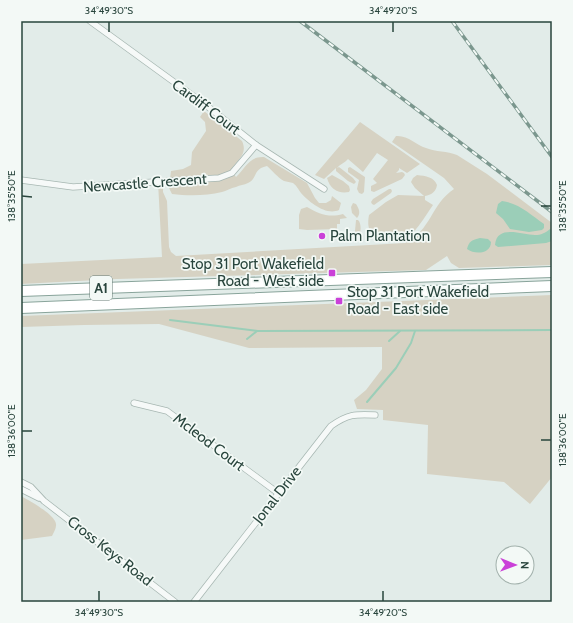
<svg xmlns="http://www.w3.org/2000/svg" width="573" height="623" font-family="Cabin,sans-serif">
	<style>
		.green { fill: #d6d2c3 }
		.water { fill: #9bceb8 }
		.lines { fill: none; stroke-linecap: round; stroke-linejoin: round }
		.stream { stroke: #9bceb8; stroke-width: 2 }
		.street-casing { stroke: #a7b7b2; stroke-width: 7 }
		.highway-casing { stroke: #89a49b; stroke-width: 12 }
		.street { stroke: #f6f9f8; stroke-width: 5.5 }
		.highway { stroke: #fff; stroke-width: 10 }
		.rail-casing { stroke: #7b978e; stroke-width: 3.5 }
		.rail { stroke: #f3f9f6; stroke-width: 2; stroke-dasharray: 6; stroke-linecap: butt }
		.ticks { fill: none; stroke: #29453d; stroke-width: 1.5 }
		.poi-dot { fill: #ca40d8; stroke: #f3f9f6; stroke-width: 1.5 }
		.labels { text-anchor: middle; stroke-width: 3.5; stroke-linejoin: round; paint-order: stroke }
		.shield { fill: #f3f9f6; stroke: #667b74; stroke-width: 1 }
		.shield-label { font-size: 14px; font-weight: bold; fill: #29453d }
		.street-label { font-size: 15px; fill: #29453d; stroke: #f3f9f6 }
		.poi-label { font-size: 15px; fill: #29453d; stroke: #f3f9f6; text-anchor: start }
		.neatline { fill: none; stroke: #29453d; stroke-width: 1.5 }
		.ticks-label { font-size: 10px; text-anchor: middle; fill: #29453d }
	</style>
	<rect width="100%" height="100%" fill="#e2ece9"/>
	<!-- green -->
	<g class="green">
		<path d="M204,111L242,141C248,154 238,159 231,170L236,177C245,169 249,156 264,157L307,183L315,198L319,203H326L331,200L332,196L341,203L339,210C326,216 309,202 301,193C298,189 297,186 293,183C290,182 287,182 284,181C277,177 273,171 267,166C252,169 258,179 248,183C244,185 240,185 236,187C231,188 226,191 222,192C206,196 188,196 172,194L169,188L171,171L183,169L191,165L192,152L206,131L205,122L200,117Z"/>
		<path d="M360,122L420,164L407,173L399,168V170L396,173L402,172L404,173L405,175L402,179L374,192L371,191V186L377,183L373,179L388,160L377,153L363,172L348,159C345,163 340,164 337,168L339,167L353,178L356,182L354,184L348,181L336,171V168L324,179L315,175Z"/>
		<path d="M396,136C408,135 416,145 426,148C436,152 447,151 457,155L487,174L552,223V265L459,268L451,263L447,256L426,270L117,279L21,284V264L162,257L158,182H163V192L167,201L169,247L171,252L176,256L405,243C431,231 431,204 454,189L444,178L392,142Z"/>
		<path d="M350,167L365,177L364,192L362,194L359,193L357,189L359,180L348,172V168Z"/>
		<path d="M332,175L343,181L349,186L350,190L349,192C338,194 330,189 327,178Z"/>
		<path d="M417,175C426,176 434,177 437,185C436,192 431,195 425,196V200L433,205C428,212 416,232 410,235C406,237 399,237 395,238C377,239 365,236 369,215L386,202L398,195L424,196L415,188L411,182L413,178Z"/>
		<path d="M389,189H391L392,191L391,193L374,205L372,204L371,202L373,199Z"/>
		<path d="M353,203L356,204C359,209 361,213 357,218L352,213L351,207Z"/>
		<path d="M307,207C319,214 329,218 343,214L347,218L340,219V224H337V229L307,230L299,229V215L301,209Z"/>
		<path d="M356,220H358C361,223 361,229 360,233L357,234L355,231Z"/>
		<path d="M552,295V477L530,504L504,482L427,474L428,425L383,420V410L357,409L354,400L366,390L382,369V347L249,348L159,324L84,325L21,327V316Z"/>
		<path d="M21,496C30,501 50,512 55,521C58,526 54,532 52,536L21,540Z"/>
	</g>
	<!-- water -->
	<g class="water">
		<path d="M502,201C519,203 531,215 544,224V228L542,230L529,232L510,229L503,219L496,213L498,204Z"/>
		<path d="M550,229L552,230V241L546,243L498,247L495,245C497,224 522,235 535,235C541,235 545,233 550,229Z"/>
		<path d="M480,238L488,239L491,242C491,254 475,255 467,249C469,241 472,240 480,238Z"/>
	</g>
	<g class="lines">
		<!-- stream -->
		<g class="stream">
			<path d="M170,320L258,331L552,330"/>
			<path d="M247,339L257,331"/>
			<path d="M389,341L400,331"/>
			<path d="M367,402L396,368L411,343L415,331"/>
		</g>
		<defs>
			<g id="street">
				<path d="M90,21L207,106L256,145L324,189"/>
				<path d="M21,180L73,187L219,178L232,173L256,145"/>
				<path d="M134,403L167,411L278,493"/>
				<path d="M21,482L31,487L44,501L175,602"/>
				<path d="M21,489L39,498"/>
				<path d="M194,602L331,426C348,414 355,414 375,415"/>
			</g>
			<g id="highway">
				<path d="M21,291L552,272"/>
				<path d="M21,308L552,286"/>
			</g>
		</defs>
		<!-- street casing -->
		<use href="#street" class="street-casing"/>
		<!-- highway casing -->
		<use href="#highway" class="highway-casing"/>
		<!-- street -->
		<use href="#street" class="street"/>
		<!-- highway -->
		<use href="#highway" class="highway"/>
		<defs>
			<g id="rail">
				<path d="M300,21L552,212"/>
				<path d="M452,21L552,157"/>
			</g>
		</defs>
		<!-- rail casing -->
		<use href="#rail" class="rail-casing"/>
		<!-- rail -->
		<use href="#rail" class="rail"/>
	</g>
	<!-- ticks -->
	<path class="ticks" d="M109,32V22M393,32V22M22,196L32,197M541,206H551M22,431H32M541,440H551M99,601V591M383,601V591"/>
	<!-- markers -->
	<g class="poi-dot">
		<circle cx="322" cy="236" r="4"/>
		<rect x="328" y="269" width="8" height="8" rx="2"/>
		<rect x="335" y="297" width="8" height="8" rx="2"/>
	</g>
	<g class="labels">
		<!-- shield labels -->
		<rect class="shield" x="90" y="276" width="22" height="24" rx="3"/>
		<g class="shield-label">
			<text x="101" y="293">A1</text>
		</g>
		<!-- street labels -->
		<g class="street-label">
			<text transform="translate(206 107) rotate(37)" y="5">Cardiff Court</text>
			<text transform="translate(145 183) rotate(-4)" y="5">Newcastle Crescent</text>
			<text transform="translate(209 442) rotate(37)" y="5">Mcleod Court</text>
			<text transform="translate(277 495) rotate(-52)" y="5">Jonal Drive</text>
			<text transform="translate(110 551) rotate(38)" y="5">Cross Keys Road</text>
		</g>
		<!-- poi labels -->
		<g class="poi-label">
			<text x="330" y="241">Palm Plantation</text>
			<text x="324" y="269" text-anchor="end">Stop 31 Port Wakefield<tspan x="324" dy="17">Road - West side</tspan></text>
			<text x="347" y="297">Stop 31 Port Wakefield<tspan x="347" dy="17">Road - East side</tspan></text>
		</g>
	</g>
	<!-- border -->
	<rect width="573" height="623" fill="none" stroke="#f3f9f6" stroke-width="44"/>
	<!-- north arrow -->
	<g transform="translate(515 565) rotate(91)"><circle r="19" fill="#f3f9f6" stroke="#a2b1ac"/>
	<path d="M0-3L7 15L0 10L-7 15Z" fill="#ca40d8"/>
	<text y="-6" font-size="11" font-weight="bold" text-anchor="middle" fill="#29453d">N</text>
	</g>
	<rect x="22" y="22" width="529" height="579" class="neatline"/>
	<g class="ticks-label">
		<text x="109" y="14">34°49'30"S</text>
		<text x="393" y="14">34°49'20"S</text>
		<text transform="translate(11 196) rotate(-90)" y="4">138°35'50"E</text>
		<text transform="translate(562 206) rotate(-90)" y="4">138°35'50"E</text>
		<text transform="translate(11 431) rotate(-90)" y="4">138°36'00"E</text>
		<text transform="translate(562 440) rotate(-90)" y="4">138°36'00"E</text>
		<text x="99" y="616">34°49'30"S</text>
		<text x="383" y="616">34°49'20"S</text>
	</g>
</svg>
